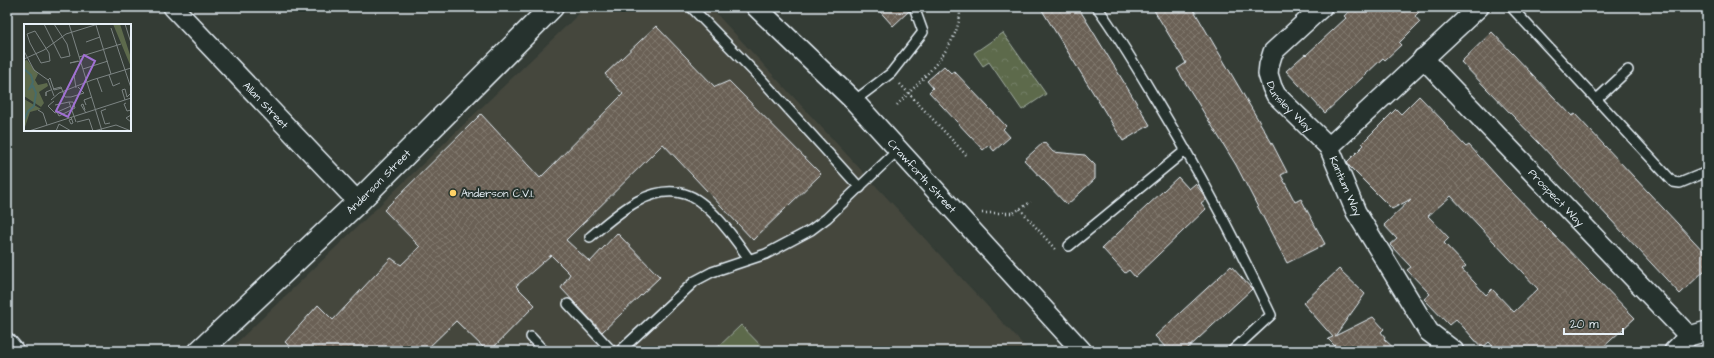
<svg xmlns="http://www.w3.org/2000/svg" width="1714" height="358" font-family="'Architects Daughter',sans-serif">
	<style>
		.built { fill: #44473e }
		.forest { fill: url(#forest-crowns); stroke: #a2aea2 }
		.pitch { fill: #5d6a4c; stroke: #a2aea2 }
		.building { fill: url(#building-cross-hatch); stroke: #e8f1f8; fill-rule: evenodd }
		.lines { fill: none; stroke-linecap: round; stroke-linejoin: round }
		.service-casing { stroke: #e8f1f8; stroke-width: 12 }
		.minor-casing { stroke: #e8f1f8; stroke-width: 22 }
		.secondary-casing { stroke: #e8f1f8; stroke-width: 25 }
		.path { stroke: #e8f1f8; stroke-width: 2.5; stroke-dasharray: 1 3; stroke-linecap: butt }
		.service { stroke: #26332d; stroke-width: 9 }
		.minor { stroke: #26332d; stroke-width: 19 }
		.secondary { stroke: #26332d; stroke-width: 22 }
		.poi-dot { fill: #ffd166; stroke: #26332d; stroke-width: 1.5 }
		.labels { text-anchor: middle; stroke-width: 4; stroke-linejoin: round; paint-order: stroke }
		.street-label { font-size: 11px; fill: #e8f1f8; stroke: #26332d }
		.poi-label { font-size: 11px; fill: #e8f1f8; stroke: #26332d; text-anchor: start }
		.inset-river { fill: none; stroke: #476c6a; stroke-width: 2 }
		.inset-road { fill: none; stroke: #7c8483; stroke-width: 1 }
		.view { fill: #a171d3; fill-opacity: 0.15; stroke: #a171d3; stroke-width: 2 }
		.inset-edge { fill: none; stroke: #e8f1f8; stroke-width: 2 }
	</style>
	<defs>
		<pattern id="forest-crowns" width="20" height="18" patternUnits="userSpaceOnUse"><rect width="20" height="18" fill="#5d6a4c"/><path d="M2 6a3 3 0 1 1 6 0M12 15a3 3 0 1 1 6 0" fill="none" stroke="#748067"/></pattern>
		<pattern id="building-cross-hatch" width="8" height="8" patternUnits="userSpaceOnUse"><rect width="8" height="8" fill="#6b6154"/><path d="M0 0l8 8M0 8l8-8" fill="none" stroke="#80786d"/></pattern>
	</defs>
	<rect width="100%" height="100%" fill="#343c35"/>
	<filter id="ink" filterUnits="userSpaceOnUse"><feTurbulence type="fractalNoise" baseFrequency=".025" numOctaves="2"/><feDisplacementMap in="SourceGraphic" scale="8" xChannelSelector="R" yChannelSelector="G"/><feConvolveMatrix kernelMatrix="1 2 1 2 8 2 1 2 1" color-interpolation-filters="sRGB"/></filter>
	<g filter="url(#ink)">
		<!-- built -->
		<path class="built" d="M586,7H710L1029,351H228Z"/>
		<!-- forest -->
		<path class="forest" d="M1003,33L1046,94L1022,110L989,62L983,66L974,53Z"/>
		<!-- pitch -->
		<path class="pitch" d="M741,325L766,351H714Z"/>
		<!-- building -->
		<g class="building">
			<path d="M876,7H908L909,11L893,26Z"/>
			<path d="M1040,7H1078L1150,125L1123,141Z"/>
			<path d="M1152,7H1192L1273,145L1287,172L1281,175L1295,202L1301,199L1325,244L1287,263L1236,165L1177,69L1186,63Z"/>
			<path d="M1354,7H1424L1415,16L1420,22L1399,43L1401,45L1385,60L1383,58L1325,113L1286,71L1305,54L1306,55L1346,18L1344,16Z"/>
			<path d="M656,26L715,87L729,81L821,174L753,240L663,144L566,240L590,262L617,233L660,277L602,332L561,288L570,274L551,255L516,286L535,305L490,351H487L456,321L425,351H294L285,342L318,305L333,320L391,258L401,265L420,247L384,210L481,114L540,178L623,94L605,74Z"/>
			<path d="M1492,32L1572,116L1575,114L1707,255V268L1680,294L1540,144L1461,62Z"/>
			<path d="M944,66L951,73L954,71L1006,126L1003,129L1010,137L994,151L989,145L983,150L929,92L933,88L927,81Z"/>
			<path d="M1419,96L1445,123L1444,124L1466,147L1469,145L1505,185L1635,318L1599,351H1497L1489,342L1482,348L1456,319L1449,325L1424,299L1430,294L1407,270L1411,267L1390,245L1397,239L1384,225L1411,199L1392,209L1349,166L1347,162L1364,145L1362,143L1396,109L1401,114ZM1451,196L1538,289L1514,312L1492,289L1486,295L1462,269L1466,266L1444,243L1449,238L1428,216Z"/>
			<path d="M1044,142L1053,152L1085,155L1095,165V179L1067,205L1024,160Z"/>
			<path d="M1178,177L1189,189L1195,184L1202,192L1206,199L1201,203L1206,209L1135,277L1129,270L1125,273L1102,248Z"/>
			<path d="M1231,266L1252,289L1185,351H1169L1155,336Z"/>
			<path d="M1339,269L1365,294L1335,336L1373,317L1384,329L1381,332L1385,337L1384,339L1397,351H1340L1328,339L1333,337L1303,303Z"/>
		</g>
		<g class="lines">
			<defs>
				<g id="service">
					<path d="M691,7L762,80L860,188"/>
					<path d="M1097,7C1119,37 1137,68 1156,100C1198,169 1236,241 1271,315L1232,351"/>
					<path d="M1511,7L1673,182L1680,183L1707,172"/>
					<path d="M1597,99L1628,70"/>
					<path d="M854,101L891,73L923,32L914,7"/>
					<path d="M590,237C615,216 649,183 685,194C708,200 736,240 749,259"/>
					<path d="M1069,246L1186,150"/>
					<path d="M568,304L612,351"/>
					<path d="M531,337L544,351"/>
					<path d="M620,351L695,281L712,272L766,254L811,230L827,218L898,150"/>
				</g>
				<g id="minor">
					<path id="s1" d="M173,7L358,202"/>
					<path id="s2" d="M756,7L854,101L1082,351"/>
					<path id="s3" d="M1322,7L1273,52L1269,65L1268,74L1272,87L1276,95L1329,147"/>
					<path id="s4" d="M1423,58L1689,336"/>
					<path d="M7,343L14,351"/>
					<path d="M1454,351L1429,332L1356,212L1329,147L1479,7"/>
					<path d="M1674,351L1689,336L1707,331"/>
				</g>
				<g id="secondary">
					<path id="s5" d="M200,351L358,202L552,7"/>
				</g>
			</defs>
			<!-- service casing -->
			<use href="#service" class="service-casing"/>
			<!-- minor casing -->
			<use href="#minor" class="minor-casing"/>
			<!-- secondary casing -->
			<use href="#secondary" class="secondary-casing"/>
			<!-- path -->
			<g class="path">
				<path d="M900,84L968,157"/>
				<path d="M897,105C921,80 962,45 960,7"/>
				<path d="M1020,209L1055,249"/>
				<path d="M982,213H1013L1031,202"/>
			</g>
			<!-- service -->
			<use href="#service" class="service"/>
			<!-- minor -->
			<use href="#minor" class="minor"/>
			<!-- secondary -->
			<use href="#secondary" class="secondary"/>
		</g>
	</g>
	<!-- markers -->
	<circle class="poi-dot" cx="453" cy="193" r="4"/>
	<g class="labels">
		<!-- street labels -->
		<g class="street-label">
			<text dy="4" stroke="none"><textPath href="#s1" startOffset="135">Allan Street</textPath></text>
			<text dy="4" stroke="none"><textPath href="#s3" startOffset="129">Dunsley Way</textPath></text>
			<text dy="4" stroke="none"><textPath href="#s2" startOffset="237">Crawforth Street</textPath></text>
			<text dy="4" stroke="none"><textPath href="#s5" startOffset="246">Anderson Street</textPath></text>
			<text transform="translate(1346 186) rotate(66)" y="4">Kantium Way</text>
			<text dy="4" stroke="none"><textPath href="#s4" startOffset="193">Prospect Way</textPath></text>
		</g>
		<!-- poi labels -->
		<g class="poi-label">
			<text x="461" y="197">Anderson C.V.I.</text>
		</g>
	</g>
	<!-- overview -->
	<g transform="translate(24 24)">
		<rect width="107" height="107" fill="#343c35"/>
		<path d="M89,0H96L107,34V43ZM3,36L14,50L11,56L14,61L23,59L24,62L15,68L20,79L17,83L0,72V37ZM0,75L17,85L6,88L0,106Z" fill="#5d6a4c"/>
		<path class="inset-river" d="M0,45L7,51L9,58L6,64L9,62L12,69L10,82L4,87L0,96"/>
		<path class="inset-road" d="M20,0L37,34L46,32L43,20L30,0M45,0L78,107M101,0L107,19M72,1L87,50M87,4L107,64M11,7L25,29L26,37L17,39L6,19L3,10ZM62,18L76,13M0,27L10,46L24,56L30,72M55,33L97,20M0,35L20,26L42,10L74,0M54,37L46,39L56,37M59,45L84,37M85,51L89,62L96,59M73,54L78,68M24,56L26,54L30,66L38,64M52,64L50,51L52,50M29,65L37,63L41,73H47L60,69L54,63M22,68V72V68L27,66M27,76L35,69L68,56L107,44M101,76L98,66L101,65L103,73L107,69M30,77L24,82L31,89L47,82M102,79L100,80L103,87L107,86M31,81L45,78L52,98M62,81L60,76L68,73M82,85L77,87L81,100L86,99M14,86L19,89L23,101M61,86L59,80L57,81L62,89M33,88L35,92L51,84L49,78H45M107,91L102,94L107,98M47,93L49,99L47,100L45,96L48,95M53,98L65,95L69,107M5,107L107,74M32,107L35,100L47,107M70,107L92,101L107,107"/>
		<path class="view" d="M60,31L71,37L44,93L32,87Z"/>
		<rect width="107" height="107" class="inset-edge"/>
	</g>
	<!-- margin -->
	<rect width="1714" height="358" fill="none" stroke="#26332d" stroke-width="24"/>
	<rect x="12" y="12" width="1690" height="334" fill="none" stroke="#e8f1f8" stroke-width="1.5" filter="url(#ink)"/>
	<!-- scale -->
	<path d="M1564 328v6h59v-6" fill="none" stroke="#e8f1f8" stroke-width="2"/>
	<text x="1570" y="328" font-size="12" fill="#e8f1f8" stroke="#26332d" stroke-width="3" paint-order="stroke">20 m</text>
</svg>
